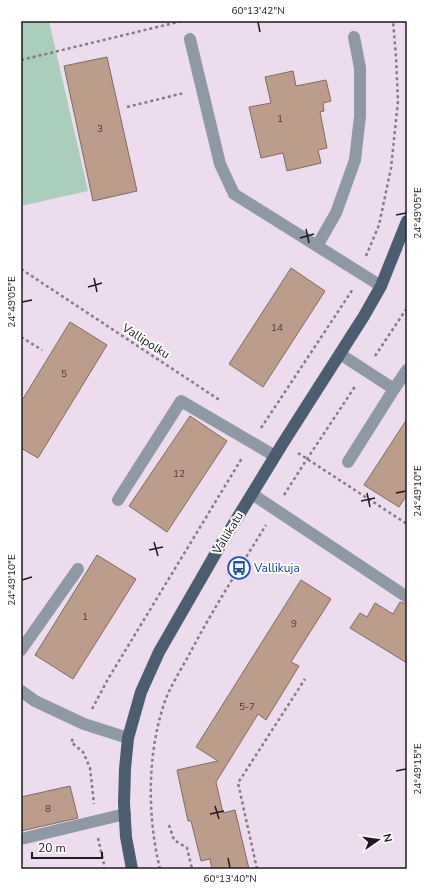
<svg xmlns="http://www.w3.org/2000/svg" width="428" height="890" font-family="'Nunito Sans',sans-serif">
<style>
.green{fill:#abcdbc}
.building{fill:#bc9c8b;stroke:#7f6b60}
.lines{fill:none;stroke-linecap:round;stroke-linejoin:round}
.path{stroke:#847985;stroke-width:2.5;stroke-dasharray:3 3;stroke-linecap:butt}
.minor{stroke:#8f99a5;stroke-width:12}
.major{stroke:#4c5c71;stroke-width:12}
.ticks{fill:none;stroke:#1e191f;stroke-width:1.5}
.labels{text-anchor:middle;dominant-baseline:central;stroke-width:4;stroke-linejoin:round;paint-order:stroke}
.number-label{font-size:10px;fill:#463a3a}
.street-label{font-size:12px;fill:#1e191f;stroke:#fff}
.transit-label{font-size:12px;fill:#164399;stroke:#fff;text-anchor:start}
.neatline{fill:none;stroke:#1e191f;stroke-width:1.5}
.ticks-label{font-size:10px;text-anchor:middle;fill:#1e191f}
</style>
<rect width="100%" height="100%" fill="#eddcee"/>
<path class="green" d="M21 21H49L88 191 21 206Z"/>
<path class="building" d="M107 57 137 191 93 201 64 66Z
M293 71 296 86 326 80 331 101 323 103 324 111 320 112 327 148 318 150 321 163 287 171 283 153 261 158 249 107 271 103 265 77Z
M291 268 325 291 263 387 229 364Z
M70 322 107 345 38 458 21 448V402Z
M190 416 227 441 167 532 129 506Z
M407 419V495L399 507 364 485Z
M97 555 136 579 73 679 35 655Z
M301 580 331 599 291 662 299 666 266 720 258 714 216 782 223 813 235 810 249 869H212L210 859 201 861 191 821H188L177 770 218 761 196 747Z
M400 602 407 604V663L350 628 360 613 367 617 375 603 393 614Z
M70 786 78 818 21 831V797Z"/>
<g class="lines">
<path class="path" d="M21 60 182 21
M127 107 184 93
M366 256 379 225 391 168 398 101 396 57 393 21
M21 269 221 401
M21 337 42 350
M375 356 407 308
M261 428 353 289
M298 453 407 524
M284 495 307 459 356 385
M92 709 108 679 242 458
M73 739 71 742 83 752 90 768 94 804
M169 825 174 840 187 848 192 869
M98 838 105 869
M160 869C147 816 147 753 165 701 171 685 182 668 190 653 213 609 240 567 266 525
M257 869 238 783 305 679"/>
<path class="minor" d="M190 39 220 164 234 194 381 286
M317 246 336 213 355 160 360 116V68L354 37
M340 354 394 389 348 462
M394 389 407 370
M252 494 407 597
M118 500 181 401 275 456
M21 650 78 569
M21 691 35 701 84 724 128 738
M21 839 125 814"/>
<path class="major" d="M132 869 126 837 124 803 125 769 128 738 141 692 159 652 217 551 283 443 364 316 381 286 407 221"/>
</g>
<path class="ticks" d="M258 22 260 32M396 215 406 213M306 229 309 243M300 238 314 234M94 278 97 292M88 287 102 283M22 302 32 300M367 493 370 507M396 493 406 491M361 501 375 498M154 542 158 556M149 550 163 547M22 580 32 577M396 771 406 769M215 806 219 819M210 814 224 811M228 858 230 868"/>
<defs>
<g id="bus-ring" transform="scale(1.15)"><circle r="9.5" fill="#fff" stroke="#1a4fb4" stroke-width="1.5"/><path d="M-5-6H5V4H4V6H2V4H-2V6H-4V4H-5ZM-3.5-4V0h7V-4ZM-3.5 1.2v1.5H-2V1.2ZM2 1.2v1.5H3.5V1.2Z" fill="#1a4fb4"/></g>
</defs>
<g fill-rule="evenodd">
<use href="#bus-ring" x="239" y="568"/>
</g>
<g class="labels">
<g class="number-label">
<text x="280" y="119">1</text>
<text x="100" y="129">3</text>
<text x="277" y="328">14</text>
<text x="64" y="374">5</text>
<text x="179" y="474">12</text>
<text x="85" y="617">1</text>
<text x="294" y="624">9</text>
<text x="247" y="707">5-7</text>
<text x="48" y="809">8</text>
</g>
<g class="street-label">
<text transform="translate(146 341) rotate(33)">Vallipolku</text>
<text transform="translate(228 533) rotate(-59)">Vallikatu</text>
</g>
<g class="transit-label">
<text x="254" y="568">Vallikuja</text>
</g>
</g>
<rect width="428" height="890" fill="none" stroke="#ffffff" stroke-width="44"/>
<g transform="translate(378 840) rotate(77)" stroke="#ffffff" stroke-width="3" paint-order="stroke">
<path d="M0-3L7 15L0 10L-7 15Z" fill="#1e191f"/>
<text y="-6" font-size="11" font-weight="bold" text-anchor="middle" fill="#1e191f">N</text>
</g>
<path d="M32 852v6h70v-6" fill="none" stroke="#1e191f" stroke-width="2"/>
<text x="38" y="852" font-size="12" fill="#1e191f" stroke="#ffffff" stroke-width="3" paint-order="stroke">20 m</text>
<rect x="22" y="22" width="384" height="846" class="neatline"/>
<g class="ticks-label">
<text x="258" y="14">60°13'42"N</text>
<text transform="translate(417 213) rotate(-90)" y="4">24°49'05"E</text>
<text transform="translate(11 302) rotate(-90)" y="4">24°49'05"E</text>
<text transform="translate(417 491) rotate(-90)" y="4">24°49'10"E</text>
<text transform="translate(11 580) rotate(-90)" y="4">24°49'10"E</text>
<text transform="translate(417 769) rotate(-90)" y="4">24°49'15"E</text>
<text x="230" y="882">60°13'40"N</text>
</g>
</svg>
